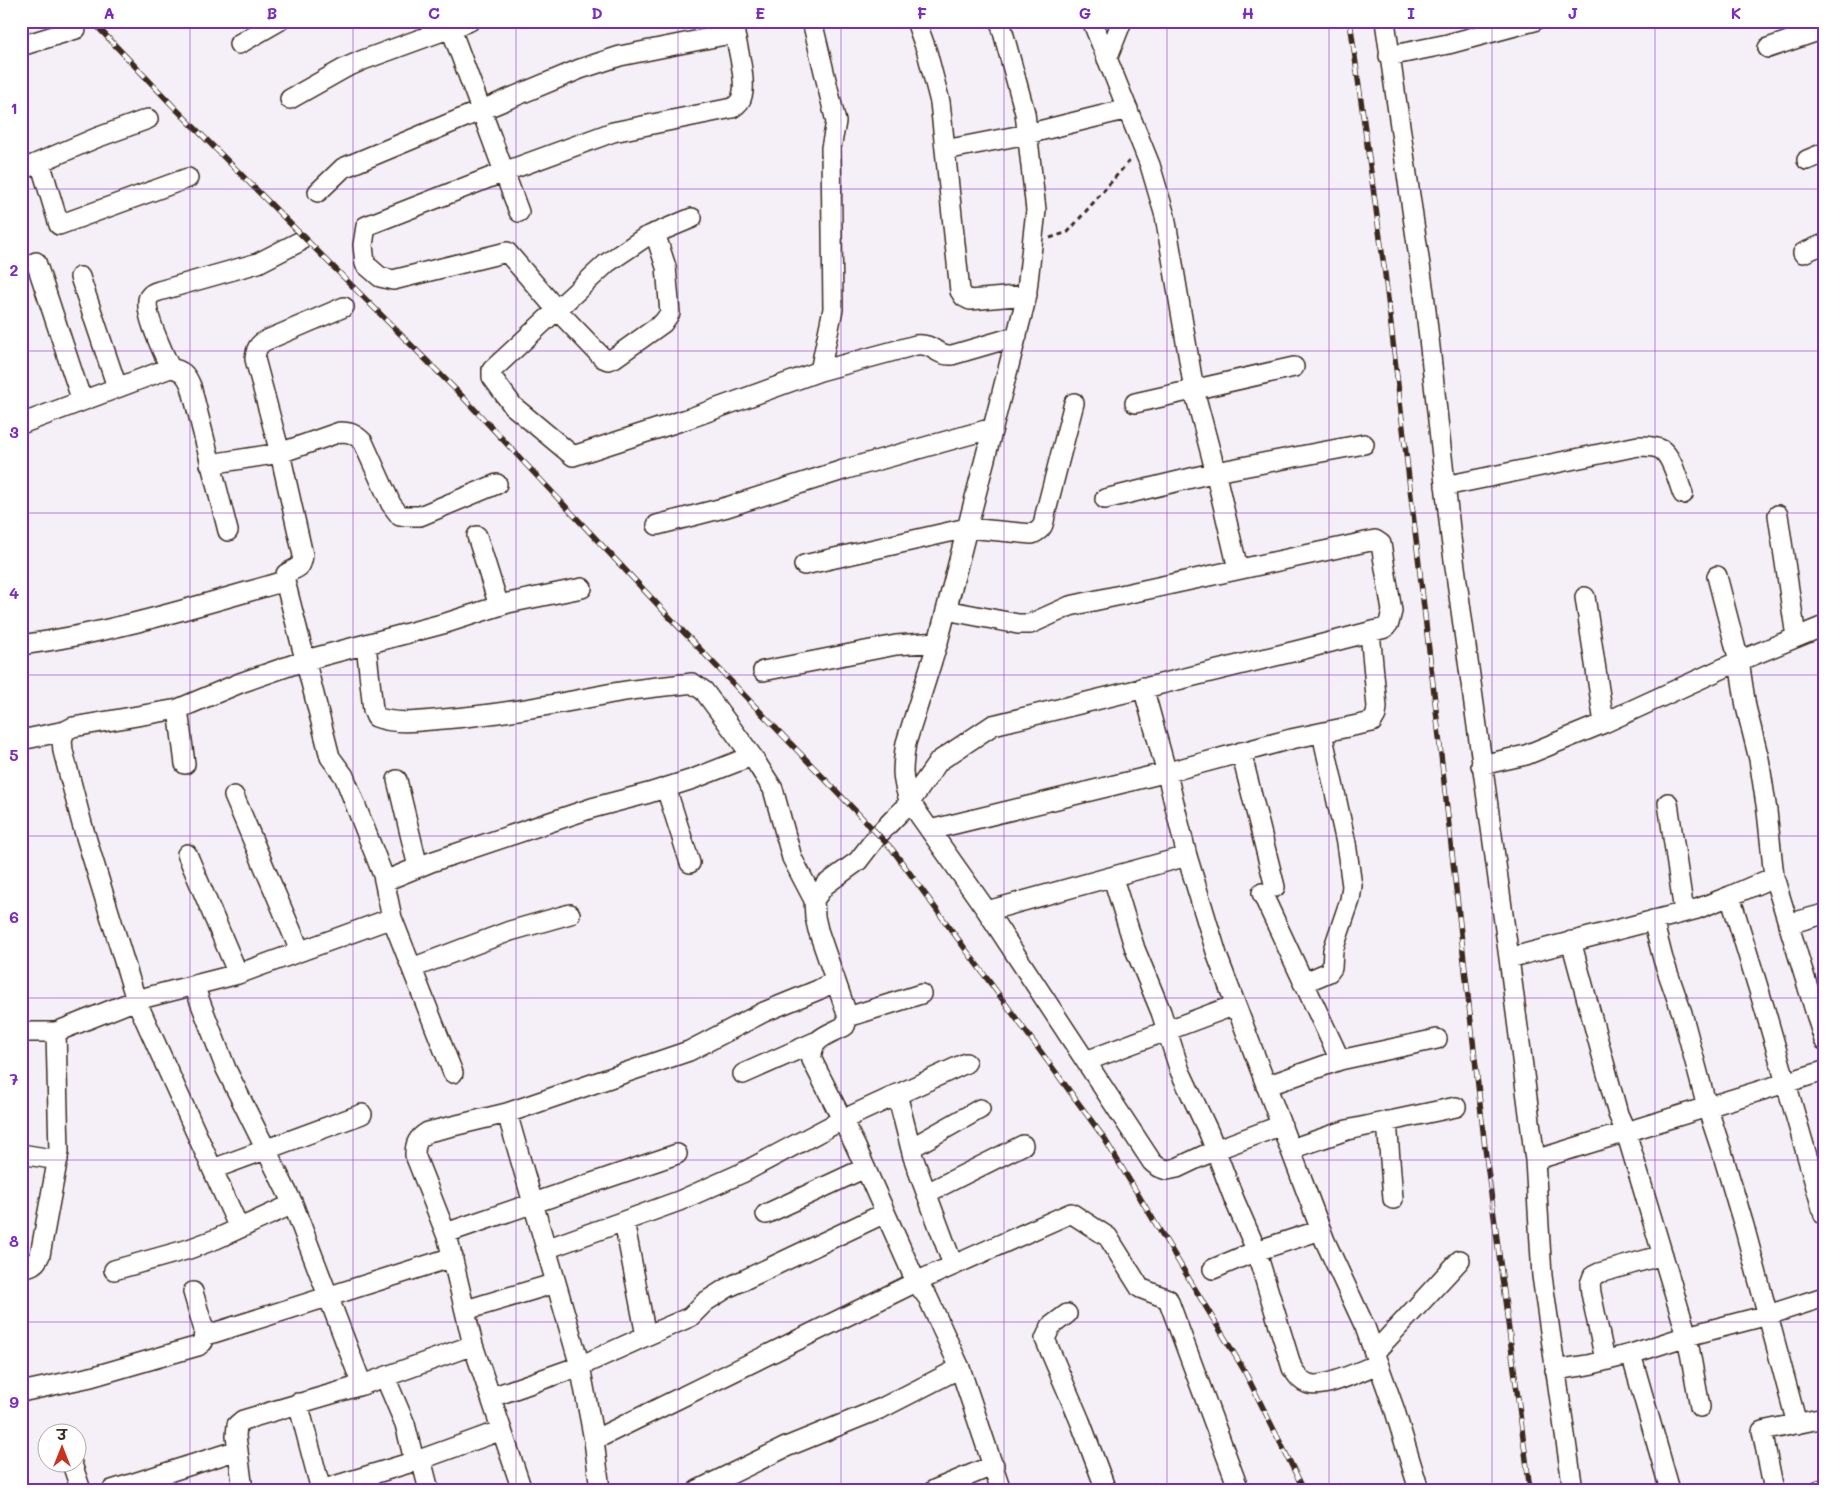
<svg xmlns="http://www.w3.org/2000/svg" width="1845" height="1511" font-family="Mali,'Playpen Sans Deva',sans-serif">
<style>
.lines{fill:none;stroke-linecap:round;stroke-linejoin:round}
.minor-casing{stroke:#3b2a1e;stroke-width:22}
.path{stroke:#3b2a1e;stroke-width:3;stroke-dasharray:5 4;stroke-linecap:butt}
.minor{stroke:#fff;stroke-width:19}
.rail-casing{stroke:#3b2a1e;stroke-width:5.5}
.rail{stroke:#fff;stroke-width:4;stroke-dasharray:11;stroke-linecap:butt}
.grid{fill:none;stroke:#7b2cbf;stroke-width:1;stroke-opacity:0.55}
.neatline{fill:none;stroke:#7b2cbf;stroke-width:2}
.grid-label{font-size:16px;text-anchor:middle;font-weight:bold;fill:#7b2cbf}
</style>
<rect width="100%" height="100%" fill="#f5eff8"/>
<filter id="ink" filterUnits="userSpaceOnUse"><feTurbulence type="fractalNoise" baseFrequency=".02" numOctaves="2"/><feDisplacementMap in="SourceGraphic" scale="10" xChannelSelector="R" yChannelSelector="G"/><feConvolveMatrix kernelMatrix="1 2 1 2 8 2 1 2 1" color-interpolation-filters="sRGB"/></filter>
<g filter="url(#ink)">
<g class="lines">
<g class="minor-casing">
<path id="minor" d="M448 21 519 212
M916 21 927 52 940 102 960 291 964 297 970 300 1027 295
M1000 21 1025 113 1036 210 1026 299 938 642 906 743C902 768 901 779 910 802L987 911 1152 1162 1158 1167 1167 1170 1177 1168 1215 1150 1282 1125
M1092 21 1150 165 1165 216 1194 390 1212 458 1238 569
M1385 21 1424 293 1451 538 1509 958 1535 1160 1542 1276 1573 1490
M239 44 279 21
M21 46 76 29
M1768 48 1824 29
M1389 56 1448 44 1534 21
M1107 59 1122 21
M290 99 345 68 363 60 470 21
M945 150 1027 134 1128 109
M1807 160 1824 153
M40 162 59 225 188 178
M21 170 96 138 148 119
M318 192 343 168 580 69 620 56 735 33
M692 218 644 238 607 263 492 370V377L513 406 573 456 690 418 820 371 833 309 831 148 836 122 812 21
M655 233 666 267 670 313 663 323 614 358 608 360 603 358 557 310 507 252 393 280 380 277 365 264 363 245 366 226 504 172 613 132 732 108C737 105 741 102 742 96 747 82 736 37 731 21
M1803 253 1824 244
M36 262 82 401
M80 277 117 387
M344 307 267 340C258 344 256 349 255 359L280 453 303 555C301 571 297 566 286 574L285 581 330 757 344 776 348 786 383 875 392 918 453 1073
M170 368C164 354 142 309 149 297 151 294 155 292 159 291L258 263 299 242
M820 371 916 345C934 343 936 356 952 355L1017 336
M1135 403 1294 367
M21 424 170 368C182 370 186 374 191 386L228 531
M210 464 280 453 340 432C350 432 355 434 363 442L391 504 400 516H420L497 484
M1445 486 1638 446C1645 446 1656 446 1662 450 1673 458 1678 482 1683 494
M1105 499 1216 472 1364 444
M1778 515 1796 637
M657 525 727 507 843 470 993 428
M477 536 499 606
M804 565 967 528 1032 534C1042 530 1044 525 1045 515L1074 403
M1717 576 1739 661 1746 707 1759 759 1767 811 1774 877 1730 896 1765 1010 1824 1215
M1585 597 1604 723
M946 610 1018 624H1030L1070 606 1375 540 1381 544 1392 611 1389 623 1385 628 1300 650 993 725 939 761 910 802 878 835 858 861 825 885 814 900 815 917 818 930 848 1017 845 1026C828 1035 810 1038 812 1060L856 1147 916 1282 928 1298 960 1368 1001 1490
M366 644 373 710 376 717C397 725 421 721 444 719 496 715 547 706 598 696 629 689 661 687 692 683L704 691 752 756 773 789 792 858 814 900
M21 645C111 633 197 606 285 581
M763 671 896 645 938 642
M1143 687 1167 774 1187 856 1218 958 1325 1241 1365 1327 1395 1411 1419 1490
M178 709 185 764
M21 740 65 731
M1241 752 1275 887
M1481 765 1526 755 1604 723 1739 661 1824 626
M397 780 418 867
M666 788 690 863
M234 796 300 951
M1668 803 1684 912
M930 830 1172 771 1291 739 1372 722 1376 715 1377 707 1370 632
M187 854 238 974
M1774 877 1824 1040
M1113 878 1135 949 1161 1012 1180 1071 1209 1133 1234 1199 1255 1247 1292 1368C1297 1375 1300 1381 1309 1384 1324 1389 1362 1370 1378 1364
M385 881 431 862 592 808 649 793 693 779 752 756
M1262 893 1340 1060
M987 911 1187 856
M1653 920 1663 959 1682 1013 1707 1107 1722 1152 1744 1226 1797 1424
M1788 924 1824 914
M1571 941 1618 1114 1626 1132 1687 1336 1700 1407
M1509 958 1697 909 1730 896
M412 968 510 931 570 914
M1303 983 1329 972 1332 968 1333 950 1350 900 1352 886 1346 843 1322 733
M194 986 226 1069 293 1204 362 1385
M848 1017 921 994
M21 1032H56
M1086 1061 1235 1005
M743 1074 815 1042
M1266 1086 1340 1060 1437 1039
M897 1094 913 1157 953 1265
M507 1113 580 1366 594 1440 600 1490
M1387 1121 1393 1199
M911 1148 980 1109
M1291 1149 1347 1130 1456 1107
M21 1154 58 1160
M1535 1160 1824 1071
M213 1169 362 1114
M927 1193 1023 1145
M766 1214 865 1168
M239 1228 136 1000 238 974 392 918
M446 1233 677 1154
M546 1249 624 1221
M21 1268C31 1266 36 1265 40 1255L59 1152 56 1032 136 1000 82 824 63 751 62 740 65 731 73 727 178 709 240 683 306 660 446 623 508 603 582 588
M1213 1269 1256 1251 1321 1230
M114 1270 189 1249 216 1239 293 1204
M466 1310 556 1283
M1067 1314 1051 1326 1045 1339 1080 1421 1106 1490
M204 1336 453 1257
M646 1336 690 1317 705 1302 727 1288 885 1213
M1374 1353 1460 1260
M1631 1354 1670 1490
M1605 1360 1591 1293 1590 1284 1593 1276 1599 1273 1663 1255
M1555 1370 1588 1365 1631 1354 1687 1336 1768 1315 1824 1297
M385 1377 405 1424 413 1456 422 1463 429 1490
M21 1392 91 1377 198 1346 203 1342 204 1330 193 1292
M492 1397 580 1366 646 1336 624 1221 679 1201 742 1173 842 1120 966 1063
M298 1403 321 1490
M594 1440 916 1282 1071 1213 1108 1237 1140 1288 1168 1299 1239 1490
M72 1464 81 1490
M112 1490 238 1450
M243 1490 236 1436 237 1425 243 1420 362 1385 473 1345
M321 1490 419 1460 502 1430
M522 1490 473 1345 448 1239 415 1155C415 1143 418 1138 428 1132L507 1113 689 1051 764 1012 818 990 835 981
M698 1490 786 1447 882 1408 960 1368
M934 1490 994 1465
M1774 1490 1762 1431 1824 1418
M1820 1490 1824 1489"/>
</g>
<path class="path" d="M1050 238 1068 232 1130 160"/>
<use href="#minor" class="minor"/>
<g class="rail-casing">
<path id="rail" d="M92 21 173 106 461 395 674 622 892 849 1104 1138 1244 1370 1304 1490
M1350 21 1385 274 1436 710 1485 1148 1530 1490"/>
</g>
<use href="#rail" class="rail"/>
</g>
</g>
<path class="grid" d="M190 21V1490M353 21V1490M516 21V1490M678 21V1490M841 21V1490M1004 21V1490M1167 21V1490M1329 21V1490M1492 21V1490M1655 21V1490M21 189H1824M21 351H1824M21 513H1824M21 675H1824M21 836H1824M21 998H1824M21 1160H1824M21 1322H1824"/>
<rect width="1845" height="1511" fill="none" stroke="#fff" stroke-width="55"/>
<g transform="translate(62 1448)"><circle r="24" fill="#ffffff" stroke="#b1aaa5"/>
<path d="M0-4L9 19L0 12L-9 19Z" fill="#c8321e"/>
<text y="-8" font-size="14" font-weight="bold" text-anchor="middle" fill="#3b2a1e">उ</text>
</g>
<rect x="28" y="28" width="1790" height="1456" class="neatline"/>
<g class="grid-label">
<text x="109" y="19">A</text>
<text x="272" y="19">B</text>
<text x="434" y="19">C</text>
<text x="597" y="19">D</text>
<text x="760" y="19">E</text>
<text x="922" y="19">F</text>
<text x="1085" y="19">G</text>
<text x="1248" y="19">H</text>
<text x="1411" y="19">I</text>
<text x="1573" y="19">J</text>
<text x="1736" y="19">K</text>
<text x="14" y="114">1</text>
<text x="14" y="276">2</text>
<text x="14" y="438">3</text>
<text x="14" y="599">4</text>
<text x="14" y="761">5</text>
<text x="14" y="923">6</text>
<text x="14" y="1085">7</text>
<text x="14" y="1247">8</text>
<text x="14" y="1408">9</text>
</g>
</svg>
